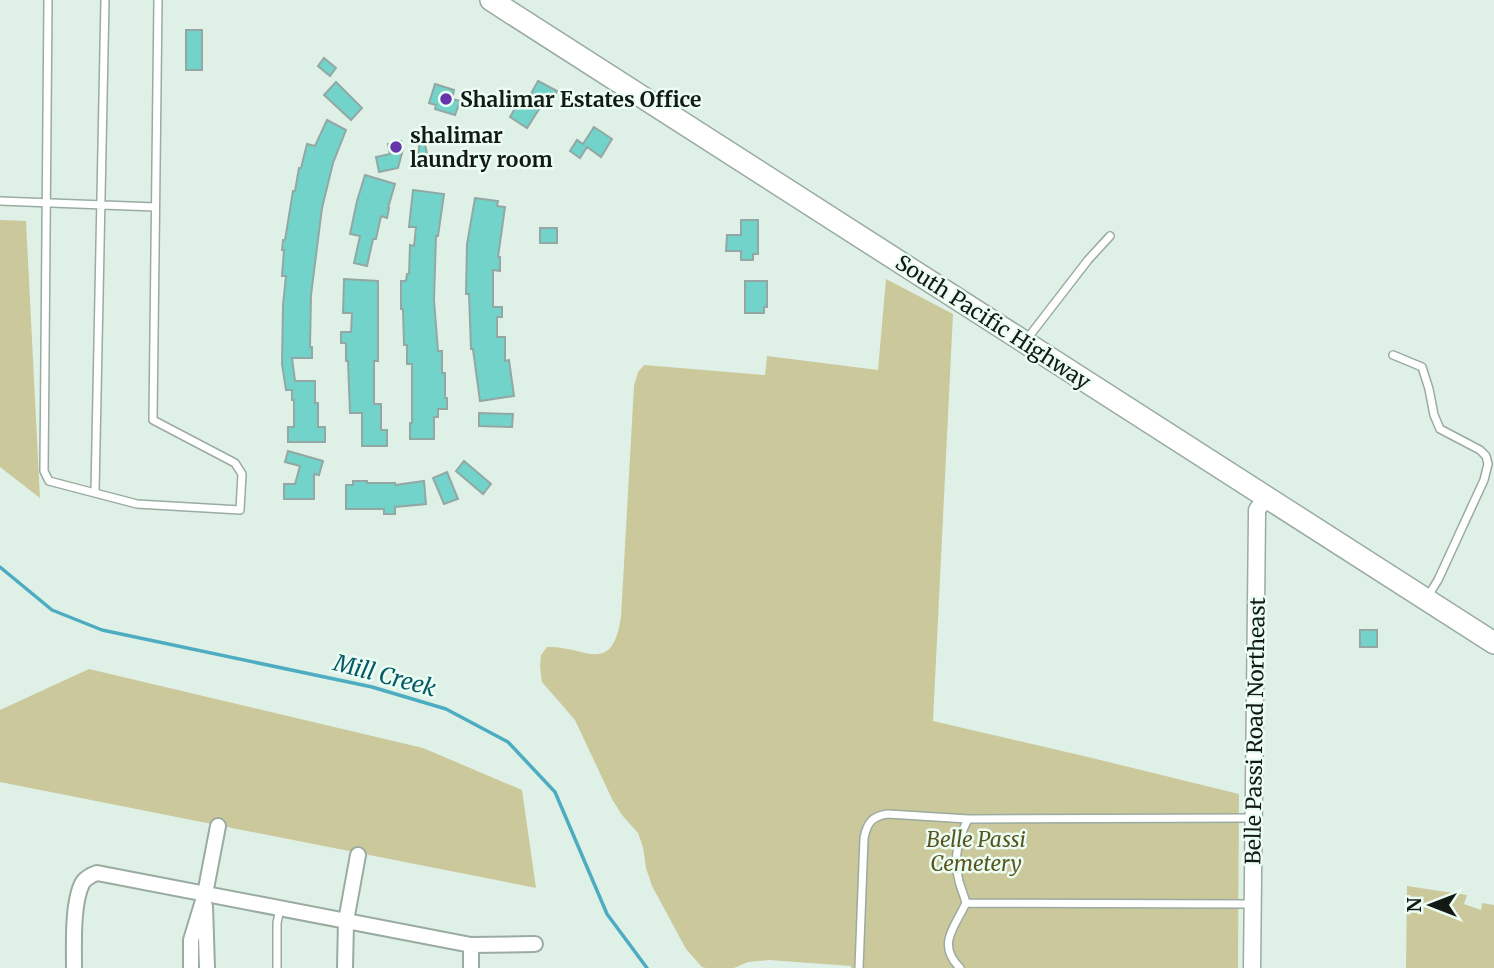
<svg xmlns="http://www.w3.org/2000/svg" width="1494" height="968" font-family="Merriweather,serif">
<style>
.green{fill:#cbc89c}
.lines{fill:none;stroke-linecap:round;stroke-linejoin:round}
.stream{stroke:#4eacc2;stroke-width:3.5}
.building{fill:#71d3c9;stroke:#93a8a5;stroke-width:2}
.service-casing{stroke:#9aaba1;stroke-width:10}
.minor-casing{stroke:#9aaba1;stroke-width:18}
.tertiary-casing{stroke:#9aaba1;stroke-width:19}
.primary-casing{stroke:#9aaba1;stroke-width:24}
.service{stroke:#fff;stroke-width:7}
.minor{stroke:#fff;stroke-width:14}
.tertiary{stroke:#fff;stroke-width:16}
.primary{stroke:#fff;stroke-width:21}
.poi-dot{fill:#6635ac;stroke:#ecfef3;stroke-width:2.5}
.labels{text-anchor:middle;dominant-baseline:central;stroke-width:5;stroke-linejoin:round;paint-order:stroke}
.poi-label{font-size:21px;font-weight:bold;fill:#131a16;stroke:#ecfef3;text-anchor:start}
.street-label{font-size:21px;fill:#131a16;stroke:#ecfef3}
.park-label{font-size:21px;font-style:italic;fill:#5a5520;stroke:#ecfef3}
.water-label{font-size:23px;font-style:italic;fill:#065a69;stroke:#ecfef3}
</style>
<rect width="100%" height="100%" fill="#dff1e6"/>
<path class="green" d="M0 220 26 221 40 498 0 467Z
M886 279 953 314 933 721 1092 758 1239 794 1238 968H851V966L769 960 748 962 734 968H706L702 967 686 949 652 886 646 868 643 847 638 833 622 815 612 799 575 720 542 682 540 667 541 655 547 647C584 645 612 678 621 617L634 386 638 372 644 365 765 375 767 356 878 370Z
M89 669 423 748 522 790 536 888 0 782V710Z
M1407 886 1467 895 1464 904 1481 910 1482 903 1494 905V968H1406Z"/>
<g class="lines">
<path class="stream" d="M0 567 52 610 102 630 372 687 446 709 508 742 555 792 607 914 647 968"/>
</g>
<path class="building" d="M186 30H202V70H186Z
M324 58 336 68 330 76 318 66Z
M538 81 557 91 549 106 543 103 527 128 510 117 517 105 523 108Z
M336 82 362 108 351 120 324 95Z
M435 84 454 90 452 99 460 101 455 115 435 109 436 105 429 103Z
M327 120 346 130 333 163 322 208 311 295 310 347H312V358H292L295 381H315V403H318V427H325V442H288V427H294V400H292V390H286L282 364 283 305 286 276H282L284 250H282L283 240H285L293 191H295L299 168H301L307 144 315 146Z
M594 127 612 139 601 157 587 147 580 158 570 151 577 140 583 144Z
M421 132H422L429 162 417 164Z
M401 141 403 149 398 168 379 172 376 157 390 154 388 144Z
M365 175 395 184 388 208H389L387 218 381 216 376 239H373L367 266 354 263 360 236 350 234 357 201Z
M413 190 444 194 438 236H436L434 300 438 351H442V373H445V398H447V409H438V417H434V439H410V423H412V364H407V345H404L403 309H401V281H406L407 274H409L410 245 414 246 416 227H409Z
M475 198 498 201 497 206 505 207 498 257H500V271L493 270V307H502V317H497V337H505V361L509 360 514 396 480 401 473 349H471L469 294H466L467 244Z
M741 220H758V254H753V260H741V251H726L727 235H741Z
M540 228H557V243H540Z
M344 279 378 281V361H374V404H381V430H387V446H362V413H350L348 361H346V343H341V332H351L352 313H343Z
M745 281H767V307H764V313H745Z
M479 413 513 414 512 427 479 426Z
M288 451 323 461 319 475 314 474V499H284V484H295L300 466 285 462Z
M464 461 491 484 483 494 456 471Z
M447 472 458 499 444 504 433 478Z
M353 481H367V483H395V485L424 481 426 504 395 507V514H384V509H346V485H353Z
M1360 630H1377V647H1360Z"/>
<g class="lines">
<g class="service-casing">
<path id="service" d="M48 0 44 471 49 481 137 504 240 510 242 474 235 463 153 420 158 0
M0 201 155 207
M1027 339 1088 260 1110 236
M1393 355 1422 367 1429 389 1434 415 1440 429 1480 450 1486 456 1488 464 1484 480 1438 580 1428 596
M95 492 105 0
M966 903 1252 904
M277 968V923L280 908
M859 968 864 838C867 823 872 816 888 814L968 819 1253 818
M960 968C936 944 955 927 966 903 964 895 961 889 959 881 953 858 958 839 968 819"/>
</g>
<g class="minor-casing">
<path id="minor" d="M205 906 207 968
M471 945V968
M74 968C74 946 72 901 83 882 87 877 91 875 97 873L471 945 535 944
M191 968V940L205 894 218 826
M345 968 346 921 358 855"/>
</g>
<g class="tertiary-casing">
<path id="tertiary" d="M1252 968 1257 515V510L1266 497"/>
</g>
<g class="primary-casing">
<path id="primary" d="M491 0 1494 643"/>
</g>
<use href="#service" class="service"/>
<use href="#minor" class="minor"/>
<use href="#tertiary" class="tertiary"/>
<use href="#primary" class="primary"/>
</g>
<g class="poi-dot">
<circle cx="446" cy="99" r="7"/>
<circle cx="396" cy="147" r="7"/>
</g>
<g class="labels">
<g class="poi-label">
<text x="460" y="99">Shalimar Estates Office</text>
<text x="410" y="135">shalimar<tspan x="410" dy="24">laundry room</tspan></text>
</g>
<g class="street-label">
<text transform="translate(993 322) rotate(33)">South Pacific Highway</text>
<text transform="translate(1255 731) rotate(-89)">Belle Passi Road Northeast</text>
</g>
<g class="park-label">
<text x="976" y="839">Belle Passi<tspan x="976" dy="24">Cemetery</tspan></text>
</g>
<g class="water-label">
<text transform="translate(385 675) rotate(15)">Mill Creek</text>
</g>
</g>
<g transform="translate(1431 905) rotate(270)" stroke="#ecfef3" stroke-width="5" paint-order="stroke">
<path d="M0-5L12 26L0 18L-12 26Z" fill="#131a16"/>
<text y="-10" font-size="19" font-weight="bold" text-anchor="middle" fill="#131a16">N</text>
</g>
</svg>
